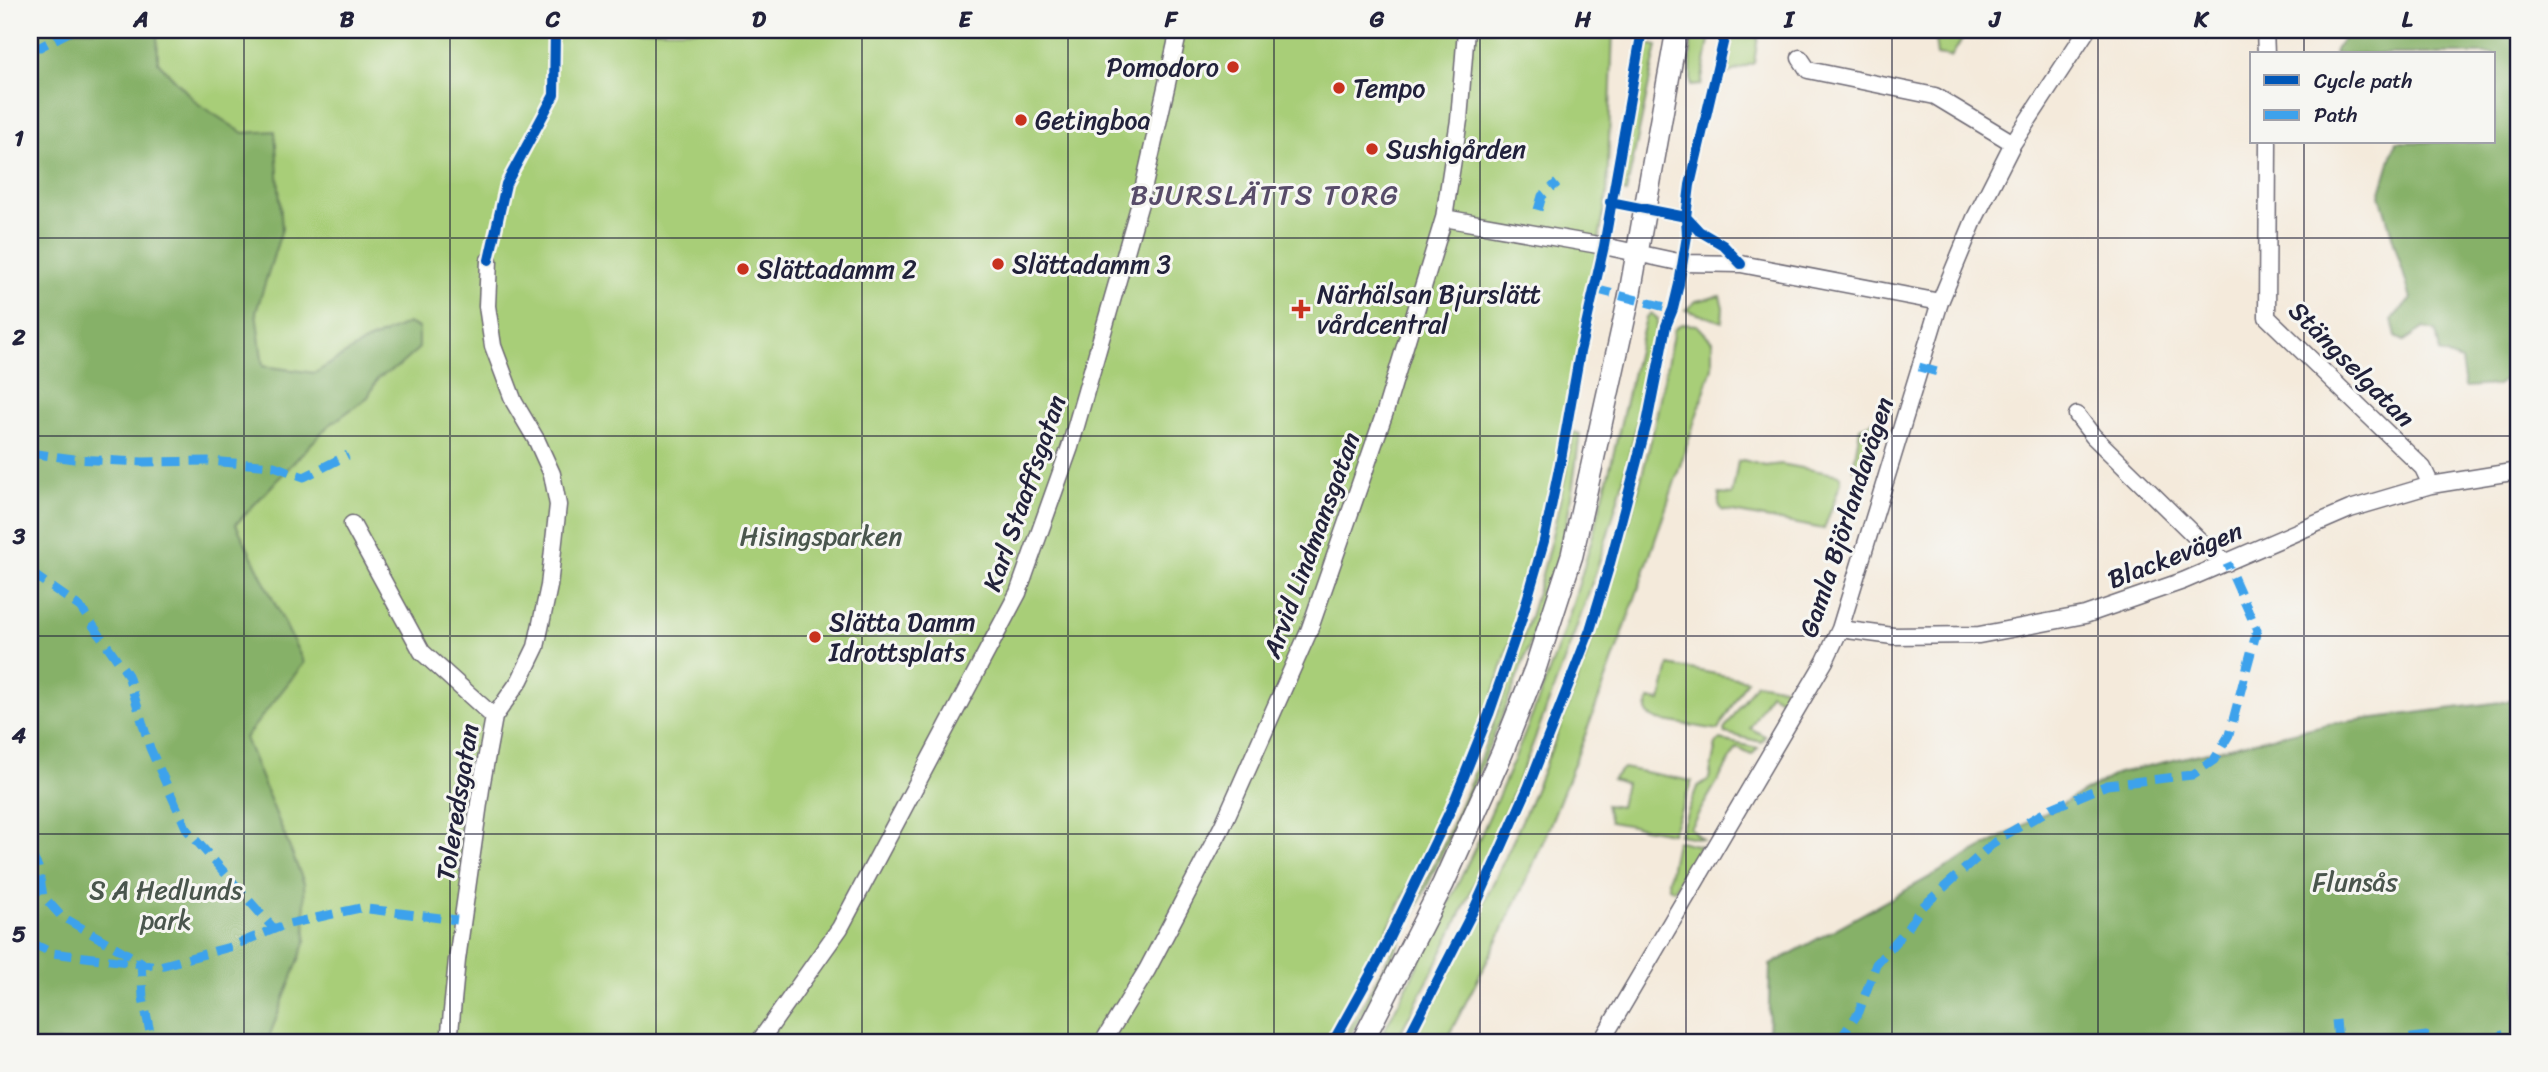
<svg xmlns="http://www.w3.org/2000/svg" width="2548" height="1072" font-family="Sriracha,sans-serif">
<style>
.green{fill:#a8ce78;stroke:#65785a;stroke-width:2}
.forest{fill:#86b168;stroke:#546a52;stroke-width:2}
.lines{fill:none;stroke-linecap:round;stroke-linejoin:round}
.minor-casing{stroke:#6c6873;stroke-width:19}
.tertiary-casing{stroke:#6c6873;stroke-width:24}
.minor{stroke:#fff;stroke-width:16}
.tertiary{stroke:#fff;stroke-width:21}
.quiet{stroke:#3ea2ec;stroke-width:9;stroke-dasharray:18 9;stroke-linecap:butt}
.cycleway-casing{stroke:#f6f6f2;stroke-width:15}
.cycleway{stroke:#0057b8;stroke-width:10}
.grid{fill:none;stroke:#22223b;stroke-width:2;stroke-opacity:0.55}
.poi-dot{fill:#c8321e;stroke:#f6f6f2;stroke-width:2.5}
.labels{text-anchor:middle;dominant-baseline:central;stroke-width:6;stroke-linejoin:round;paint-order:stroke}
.poi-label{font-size:26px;fill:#22223b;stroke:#f6f6f2;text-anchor:start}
.street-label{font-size:26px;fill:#22223b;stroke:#f6f6f2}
.park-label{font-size:26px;fill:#4a564d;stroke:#f6f6f2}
.neighbourhood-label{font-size:28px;letter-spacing:2px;fill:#584c69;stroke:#f6f6f2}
.neatline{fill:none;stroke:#22223b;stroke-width:2.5}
.grid-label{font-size:23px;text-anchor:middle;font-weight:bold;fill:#22223b}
</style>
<rect width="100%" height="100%" fill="#f6f6f2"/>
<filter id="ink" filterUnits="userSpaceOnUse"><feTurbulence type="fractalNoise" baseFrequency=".0143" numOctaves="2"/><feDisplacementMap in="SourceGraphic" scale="14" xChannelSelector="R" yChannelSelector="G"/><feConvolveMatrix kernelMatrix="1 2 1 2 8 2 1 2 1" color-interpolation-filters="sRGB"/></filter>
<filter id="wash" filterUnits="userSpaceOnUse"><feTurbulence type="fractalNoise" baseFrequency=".00686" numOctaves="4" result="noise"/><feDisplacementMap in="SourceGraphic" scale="28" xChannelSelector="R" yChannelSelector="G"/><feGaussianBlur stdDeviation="1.57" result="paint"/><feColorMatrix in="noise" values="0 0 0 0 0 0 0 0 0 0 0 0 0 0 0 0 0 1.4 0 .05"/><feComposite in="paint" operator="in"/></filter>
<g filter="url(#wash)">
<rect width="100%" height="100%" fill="#f4eadb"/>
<path class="green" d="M30 30H1613L1607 195 1553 491 1534 566 1491 702 1415 874 1371 962 1327 1042H30Z
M1691 30H1721V34L1709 40 1701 85 1691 86Z
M1733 30H1759L1754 63 1726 74Z
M1934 30H1968L1951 57 1937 55Z
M1647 44 1657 46 1626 193 1619 189Z
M1720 296 1723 307 1722 322 1686 310 1696 301Z
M1651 313 1658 319C1646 387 1631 455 1612 520 1592 588 1567 654 1542 720 1500 831 1453 939 1395 1042H1378C1452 901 1522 758 1572 606 1602 512 1622 414 1646 318Z
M1681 324 1697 325 1712 341V368C1662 523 1610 677 1549 827 1519 901 1482 972 1445 1042H1411C1455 960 1499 877 1535 790 1581 678 1621 562 1650 444 1659 406 1666 368 1674 330Z
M1884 416 1869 470 1853 469 1860 428Z
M1573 432 1580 434C1575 467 1572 501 1564 534 1547 604 1520 673 1492 740 1450 843 1401 944 1347 1042H1342C1449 853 1538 648 1573 432Z
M1743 460 1765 466 1781 464 1840 475 1841 482 1824 529 1722 510 1719 504V494L1732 495 1738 461Z
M1669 665 1747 680 1718 730 1658 720 1648 715 1647 710 1649 699 1661 701Z
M1756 683 1793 689 1786 702 1770 693 1750 728 1765 736 1761 742 1725 733 1724 730Z
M1720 740 1758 748 1752 755 1737 748 1690 828 1702 839 1679 835 1697 787 1709 779 1716 744Z
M1623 768 1692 781 1672 833 1610 822 1606 805 1620 807 1625 783 1612 779Z
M1679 841 1700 846 1674 890 1669 887 1668 881 1676 842Z"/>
<path class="forest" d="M30 30H157L158 62 197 103 243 133 275 131 282 229 256 312 263 366 315 373 365 342 408 323 419 328V348L399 366 378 378 368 397 327 427 236 524 304 663 245 738 304 883 306 941 267 1042H30Z
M2349 30H2518V371L2497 385 2465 387 2461 361 2440 353 2436 331 2424 328 2404 341 2396 337 2392 319 2411 299 2380 195 2396 142H2494V54H2334L2335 50Z
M2518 700V1042H1768L1770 965 2118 773 2328 724Z"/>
</g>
<g filter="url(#ink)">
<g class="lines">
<g class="minor-casing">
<path id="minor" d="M2265 30 2266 54
M1800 58 1808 70 1935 96 2013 143
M2268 142 2267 317 2423 468 2431 485
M1444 218 1604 246 1683 263 1741 264 1940 302
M2077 415 2093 436 2199 540 2227 563
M352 524 422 652 494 717
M1840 629 1893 636 1979 635 2085 615 2183 581 2350 509 2431 485 2518 471
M449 1042 457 960 482 782 494 717 520 680 536 647 549 586 558 505 552 474 537 441 514 402 493 346 487 306 489 260
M759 1042 840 928 1018 593 1070 447 1140 203 1179 30
M1103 1042 1147 970 1222 827 1309 631 1385 412 1444 218 1459 120 1466 30
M1601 1042 1825 661 1840 629 1940 302 1975 218 2013 143 2087 30"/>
</g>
<g class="tertiary-casing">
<path id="tertiary" d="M1362 1042 1443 884 1502 753 1535 669 1572 555 1629 298 1677 30"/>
</g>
<use href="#minor" class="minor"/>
<use href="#tertiary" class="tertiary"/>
<path class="quiet" d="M30 47H40L73 30
M1538 210 1542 196 1557 183
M1594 289 1673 309
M1919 367 1941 373
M30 453 74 459 143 462 208 461 274 466 304 477 348 455
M30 572 80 607 128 675 150 748 187 830 274 929
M30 852 38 867 43 896 61 916 141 962 143 998 152 1042
M30 942 52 953 160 966 230 947 284 925 360 908 457 920
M2336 1020 2338 1040 2349 1042
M1838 1042 1859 1012 1876 964 1907 929 1921 908 1997 840 2052 808 2107 785 2192 775 2214 760 2229 735 2257 630 2227 563
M2383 1042 2426 1036 2436 1042
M2488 1042 2518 1028"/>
<g class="cycleway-casing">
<path id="cycleway" d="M1610 202 1686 217 1699 231 1723 245 1741 264
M489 260 506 184 554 95 555 30
M1333 1042 1379 959 1451 809 1489 714 1521 621 1544 541 1561 459 1580 352 1604 246 1642 30
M1406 1042 1475 907 1528 788 1590 630 1609 567 1647 423 1666 326 1673 309 1679 284 1687 236 1686 217 1690 185 1726 30"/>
</g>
<use href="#cycleway" class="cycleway"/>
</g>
</g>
<path class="grid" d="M244 30V1042M450 30V1042M656 30V1042M862 30V1042M1068 30V1042M1274 30V1042M1480 30V1042M1686 30V1042M1892 30V1042M2098 30V1042M2304 30V54M2304 142V1042M30 238H2518M30 436H2518M30 636H2518M30 834H2518"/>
<g class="poi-dot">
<circle cx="1233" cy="67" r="7"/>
<circle cx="1339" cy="88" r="7"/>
<circle cx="1021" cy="120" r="7"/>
<circle cx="1372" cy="149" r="7"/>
<circle cx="998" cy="264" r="7"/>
<circle cx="743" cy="269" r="7"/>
<path d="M1297.5 298.5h7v7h7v7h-7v7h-7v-7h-7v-7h7z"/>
<circle cx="815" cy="637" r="7"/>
</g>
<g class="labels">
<g class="poi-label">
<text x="1219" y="67" text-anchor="end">Pomodoro</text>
<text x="1353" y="88">Tempo</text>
<text x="1035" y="120">Getingboa</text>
<text x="1386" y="149">Sushigården</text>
<text x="1012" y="264">Slättadamm 3</text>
<text x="757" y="269">Slättadamm 2</text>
<text x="1317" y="294">Närhälsan Bjurslätt<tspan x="1317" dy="30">vårdcentral</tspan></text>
<text x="829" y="622">Slätta Damm<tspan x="829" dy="30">Idrottsplats</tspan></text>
</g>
<g class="street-label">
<text transform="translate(2352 364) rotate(45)">Stängselgatan</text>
<text transform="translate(1024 493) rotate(-71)">Karl Staaffsgatan</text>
<text transform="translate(1846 517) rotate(-72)">Gamla Björlandavägen</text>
<text transform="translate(1311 545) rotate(-70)">Arvid Lindmansgatan</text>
<text transform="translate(2175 555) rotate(-21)">Blackevägen</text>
<text transform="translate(457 802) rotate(-81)">Toleredsgatan</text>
</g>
<g class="park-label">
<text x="821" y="536">Hisingsparken</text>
<text x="2355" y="882">Flunsås</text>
<text x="166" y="890">S A Hedlunds<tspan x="166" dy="30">park</tspan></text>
</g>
<g class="neighbourhood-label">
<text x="1265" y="194">BJURSLÄTTS TORG</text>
</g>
</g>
<rect width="2548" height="1072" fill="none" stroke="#f6f6f2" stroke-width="77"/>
<rect x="2250" y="52" width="245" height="91" fill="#f6f6f2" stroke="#a1a1a9" stroke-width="2"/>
<rect x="2264" y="75" width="35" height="10" fill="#0057b8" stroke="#a1a1a9" stroke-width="2"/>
<text x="2314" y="88" font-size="21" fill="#22223b">Cycle path</text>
<rect x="2264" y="110" width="35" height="10" fill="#3ea2ec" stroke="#a1a1a9" stroke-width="2"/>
<text x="2314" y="122" font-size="21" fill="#22223b">Path</text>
<rect x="38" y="38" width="2472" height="996" class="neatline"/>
<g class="grid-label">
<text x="141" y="27">A</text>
<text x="347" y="27">B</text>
<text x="553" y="27">C</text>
<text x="759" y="27">D</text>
<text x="965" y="27">E</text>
<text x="1171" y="27">F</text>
<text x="1377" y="27">G</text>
<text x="1583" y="27">H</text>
<text x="1789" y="27">I</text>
<text x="1995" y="27">J</text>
<text x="2201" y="27">K</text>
<text x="2407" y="27">L</text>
<text x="19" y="146">1</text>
<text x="19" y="345">2</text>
<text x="19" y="544">3</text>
<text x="19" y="743">4</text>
<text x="19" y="942">5</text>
</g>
</svg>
